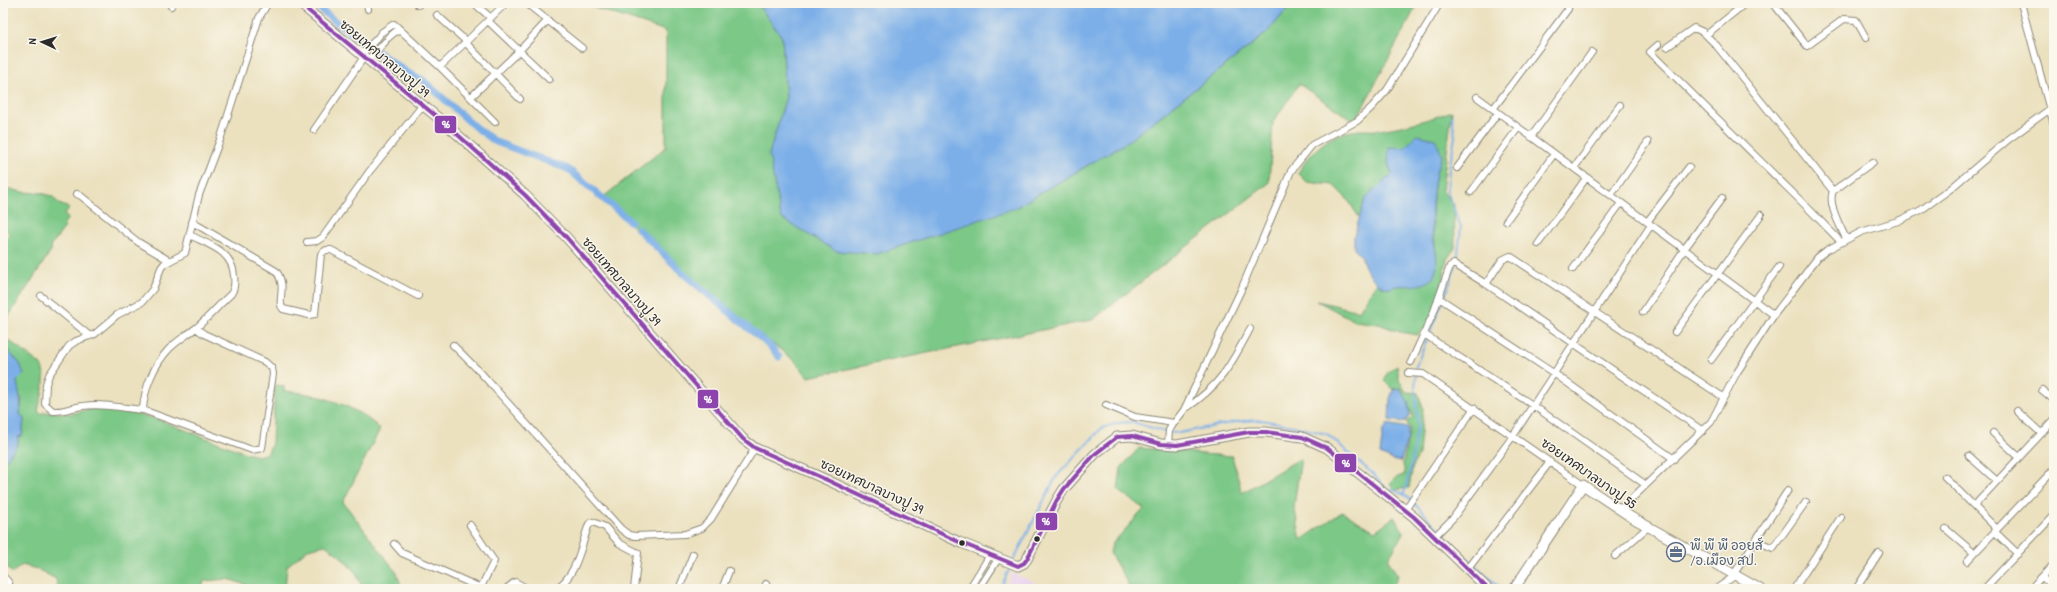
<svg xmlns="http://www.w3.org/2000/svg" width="2057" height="592" font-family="'Patrick Hand','Playpen Sans Thai',sans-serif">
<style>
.built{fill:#e9d2ee}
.green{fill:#7cc887;stroke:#547a59}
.water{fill:#7bafe8;stroke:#536d8a}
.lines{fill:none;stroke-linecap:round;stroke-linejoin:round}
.stream{stroke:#7bafe8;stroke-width:2}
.canal{stroke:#7bafe8;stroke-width:7}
.street-casing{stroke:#8b8675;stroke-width:8}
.secondary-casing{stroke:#8b8675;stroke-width:11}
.street{stroke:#fff;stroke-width:6}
.secondary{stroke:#fff;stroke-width:9}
.bus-1-casing{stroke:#fbf7ec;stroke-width:7}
.bus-1{stroke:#8e44ad;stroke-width:4}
.bus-dot{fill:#2b2b2b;stroke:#fbf7ec;stroke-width:1.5}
.labels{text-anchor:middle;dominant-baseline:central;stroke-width:3;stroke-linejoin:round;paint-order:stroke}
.street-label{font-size:13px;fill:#2b2b2b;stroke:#fbf7ec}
.service-label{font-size:13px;fill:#4e5e75;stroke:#fbf7ec;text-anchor:start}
.line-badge{stroke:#fbf7ec;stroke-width:1.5}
.badge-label{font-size:11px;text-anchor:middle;font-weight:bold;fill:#fff}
</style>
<rect width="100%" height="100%" fill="#fbf7ec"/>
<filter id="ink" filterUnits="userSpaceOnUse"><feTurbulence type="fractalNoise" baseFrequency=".025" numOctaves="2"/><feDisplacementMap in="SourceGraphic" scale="8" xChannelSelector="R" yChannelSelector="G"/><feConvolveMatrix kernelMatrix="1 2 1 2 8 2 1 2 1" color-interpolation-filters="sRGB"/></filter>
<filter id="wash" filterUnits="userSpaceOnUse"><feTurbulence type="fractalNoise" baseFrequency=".012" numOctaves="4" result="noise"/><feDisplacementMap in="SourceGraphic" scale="16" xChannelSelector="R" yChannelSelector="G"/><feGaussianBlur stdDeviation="0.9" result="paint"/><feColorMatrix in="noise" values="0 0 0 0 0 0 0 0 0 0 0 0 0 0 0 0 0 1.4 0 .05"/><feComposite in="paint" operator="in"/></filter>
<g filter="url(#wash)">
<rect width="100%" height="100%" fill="#ebe1bf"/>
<path class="built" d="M1012 573 1050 589H1005Z"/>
<path class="green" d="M594 3H757L782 37 786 97 769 155 1015 208 1127 142 1268 32 1292 3H1418L1355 122 1299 84 1273 122 1269 183 1092 320 808 377 795 361 697 285 602 198 666 147V31L592 7Z
M1452 111 1442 190 1454 205 1455 248 1447 259 1440 295 1428 325 1418 335 1400 332 1379 324 1355 321 1317 301 1359 311 1377 282 1388 288 1396 286 1435 245C1431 218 1431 180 1442 155L1404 148 1388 163 1392 174 1365 199 1360 219 1348 200 1333 185 1307 182 1298 173C1312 151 1325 137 1352 131 1361 129 1371 131 1380 130 1405 126 1429 120 1452 111Z
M3 188 23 192 42 193 53 197 59 204 69 208 64 215 68 218 63 225 65 227 50 247 52 249 3 325V247H7L6 241 9 233 3 227Z
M3 336 40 364C49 376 41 397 38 411L41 414 45 412 71 414 94 408 110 409 154 418 243 452 258 456 268 453 272 443 275 385 284 386V391C317 393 356 405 380 429L343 502 397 573 402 589H363L356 573 339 555 325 545 308 549 287 566 285 589H259L228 579 204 581 202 589H58L56 579 37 569 22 565 12 573 3 562V464L18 444V437L22 436 24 419 20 414 22 400 17 390V381L20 364 3 345Z
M1397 365 1399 380 1406 392 1418 393 1423 408 1419 455 1413 465 1409 488 1394 490 1390 483 1394 479 1405 474 1403 464 1410 429 1406 422 1413 417 1401 388 1392 389 1384 381 1388 372Z
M1139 448C1170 449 1200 455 1232 456L1242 493 1301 458 1294 506 1301 540 1342 512 1375 531 1394 517 1404 532 1388 560 1398 576 1392 589H1131L1110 553 1112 544 1144 509 1118 490 1121 468Z"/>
<path class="water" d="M757 3H1292L1268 32 1127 142 1015 208 877 254 836 251 781 218 769 155 786 97 782 37Z
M1417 135 1435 139 1442 155C1433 174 1431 207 1432 228 1433 243 1441 261 1434 276 1427 288 1408 285 1397 286 1394 286 1391 289 1388 288 1376 287 1363 268 1362 257L1354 249V236L1365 199 1392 174 1388 163 1389 147 1404 148Z
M3 345 20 364 24 374 17 381C19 395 22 400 20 414L24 419 22 436 18 437V444L3 464Z
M1399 388 1408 401 1410 416 1404 422 1389 420 1390 399 1393 390Z
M1388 424 1408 428V437L1401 461H1395L1380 454 1383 431Z"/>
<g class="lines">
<path class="stream" d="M1404 494 1411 466 1418 422 1415 391 1416 366 1446 293 1457 262 1461 227 1447 191 1449 169 1455 137 1452 116
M1014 559 1056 477 1102 428 1118 423 1133 422 1165 432 1179 433 1241 421 1262 420 1293 426 1327 434 1373 474 1386 489H1391L1407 496 1468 559 1502 589
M1000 589 1009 570"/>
<path class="canal" d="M313 3 342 27 408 73 423 80 475 127 496 142 568 169 631 222
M638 229 685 275 770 346 779 357"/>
</g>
</g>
<g filter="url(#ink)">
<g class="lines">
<g class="street-casing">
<path id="street" d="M367 3 368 9
M418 3V5
M526 3 582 48
M1773 3 1807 46 1844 19 1856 20 1866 38
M2021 3 2054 125
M475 4 491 18
M171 6 173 3
M437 15 467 42
M488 21 549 79
M382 32 394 24 440 67 506 3
M1706 35 1746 3
M388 38 395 32 401 31
M466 43 520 99
M1658 45 1650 52 1652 54 1807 207 1841 242
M1667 47 1694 28 1703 32 1716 45 1833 191
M361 55 379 36
M368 60 385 42
M440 67 495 122
M471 97 519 51 548 20
M1477 97 1774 315
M1493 109 1568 9
M314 130 364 57
M1531 137 1592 52
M1457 168 1498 113
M1574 168 1620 105
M1471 192 1518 128
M77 194 81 196 138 242 170 261
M1611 195 1648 142
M1506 221 1554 154
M192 222 276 271C288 287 276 302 283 309L309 315 315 314 321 254 326 250H331L418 296
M1647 222 1689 167
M190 235C209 245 233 251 234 276 235 283 235 288 231 294 219 305 208 318 196 328 187 335 177 341 169 349 154 365 144 388 143 410L252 450 262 448 273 374 272 368 265 362 204 334 196 328
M1846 239C1841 227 1827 204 1833 191L1873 162
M307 242 317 241 323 237 369 172 422 106
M1538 244 1587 177
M1573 269 1621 203
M1486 284 1502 260 1510 256 1723 397
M41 296 90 336
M1439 298 1555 374 1674 459
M1643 312 1685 248 1722 198
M1675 332 1761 215
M1424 334 1534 406 1646 485
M453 345 481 373 621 529 629 535 635 536 685 534 702 528 711 519 755 448
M1711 360 1779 267
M1411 362 1433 314 1450 266 1454 264 1486 284 1703 431
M1408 373 1423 374 1583 485
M2042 390 2054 400
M1106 405 1135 417 1174 423
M1185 409C1220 386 1231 365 1250 329
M143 410C123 408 103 403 83 406 73 407 64 412 53 411L45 404 46 384 49 375 69 346 76 341 95 334 117 315 142 302 153 289 161 268 164 264 185 253 199 195 221 137 259 18 268 3
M2017 411 2041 433
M1993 433 2019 457
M1168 445 1169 430 1184 410 1241 290 1291 171 1312 145 1357 121 1372 107 1387 90 1440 3
M1969 456 1997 481
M1945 477 1974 506
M1405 510 1474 408
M1620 510 1711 422 1736 374 1774 315 1818 257 1827 250 1861 232 1898 221 1921 210 1949 190 2009 139 2050 109
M470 525 494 561 480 589
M1946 529 1974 553
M1997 529 1974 506 2054 420
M1995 532 2018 554
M1434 537 1453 518 1513 436 1651 225
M1755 540 1773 548 1806 502
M394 544 402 553 481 588
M1615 556 1648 527
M1967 561 2054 469
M1467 570 1550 462
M1734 574 1788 490
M3 576 9 583
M2042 577 2054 589
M1987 586 2054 515
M506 589 515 582 528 589
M555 589C577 577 581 545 589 524L593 522 605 527 619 543 638 553 634 589
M679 589 693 554
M722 589 729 571
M764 589 766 584
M969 589 990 555
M979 589 998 559
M1716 589 1736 575
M1794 589 1841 517
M1856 589 1879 553
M2030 589 2054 564"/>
</g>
<g class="secondary-casing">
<path id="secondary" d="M299 3 448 126 525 195 567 238 743 439 755 448 827 480 959 542 1018 566 1024 563 1027 559 1057 500 1064 489 1095 454 1117 437 1132 436 1161 444 1177 445 1249 432H1266L1302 437 1327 448 1414 517 1488 589
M1514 589 1583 485 1631 517 1760 589"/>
</g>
<use href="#street" class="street"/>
<use href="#secondary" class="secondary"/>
<g class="bus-1-casing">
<path id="bus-1" d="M299 3 448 126 525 195 567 238 743 439 755 448 827 480 959 542 1018 566 1024 563 1027 559 1057 500 1064 489 1095 454 1117 437 1132 436 1161 444 1177 445 1249 432H1266L1302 437 1327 448 1414 517 1488 589"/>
</g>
<use href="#bus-1" class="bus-1"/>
</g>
</g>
<defs>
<g id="office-ring" transform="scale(1)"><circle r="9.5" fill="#fbf7ec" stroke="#5c6f8a" stroke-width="1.5"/><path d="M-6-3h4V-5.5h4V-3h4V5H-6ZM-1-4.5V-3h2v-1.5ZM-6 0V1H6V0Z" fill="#5c6f8a"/></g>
</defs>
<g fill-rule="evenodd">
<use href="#office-ring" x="1676" y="552"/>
</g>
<g class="bus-dot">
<circle cx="1037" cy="539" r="3.5"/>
<circle cx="962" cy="543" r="3.5"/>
</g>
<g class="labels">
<g class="street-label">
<text transform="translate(385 58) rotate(40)">ซอยเทศบาลบางปู 39</text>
<text transform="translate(622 281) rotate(49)">ซอยเทศบาลบางปู 39</text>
<text transform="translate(1589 473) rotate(35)">ซอยเทศบาลบางปู 55</text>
<text transform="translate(872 486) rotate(25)">ซอยเทศบาลบางปู 39</text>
</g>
<g class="service-label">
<text x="1690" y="545">พี พี พี ออยส์<tspan x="1690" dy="15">/อ.เมือง สป.</tspan></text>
</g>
</g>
<g class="line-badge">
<rect x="434" y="115" width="23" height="19" rx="4" fill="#8e44ad"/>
<rect x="697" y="389" width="22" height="20" rx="4" fill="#8e44ad"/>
<rect x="1334" y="453" width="23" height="20" rx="4" fill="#8e44ad"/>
<rect x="1035" y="512" width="23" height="19" rx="4" fill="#8e44ad"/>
</g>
<g class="badge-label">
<text x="446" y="128">96</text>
<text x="708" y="403">96</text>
<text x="1346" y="467">96</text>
<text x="1046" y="525">96</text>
</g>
<rect width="2057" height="592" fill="none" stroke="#fbf7ec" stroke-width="16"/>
<g transform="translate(42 42) rotate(274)" stroke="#fbf7ec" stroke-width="3" paint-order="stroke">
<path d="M0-3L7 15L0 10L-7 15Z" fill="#2b2b2b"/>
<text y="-6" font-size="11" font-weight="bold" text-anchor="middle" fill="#2b2b2b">N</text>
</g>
</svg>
